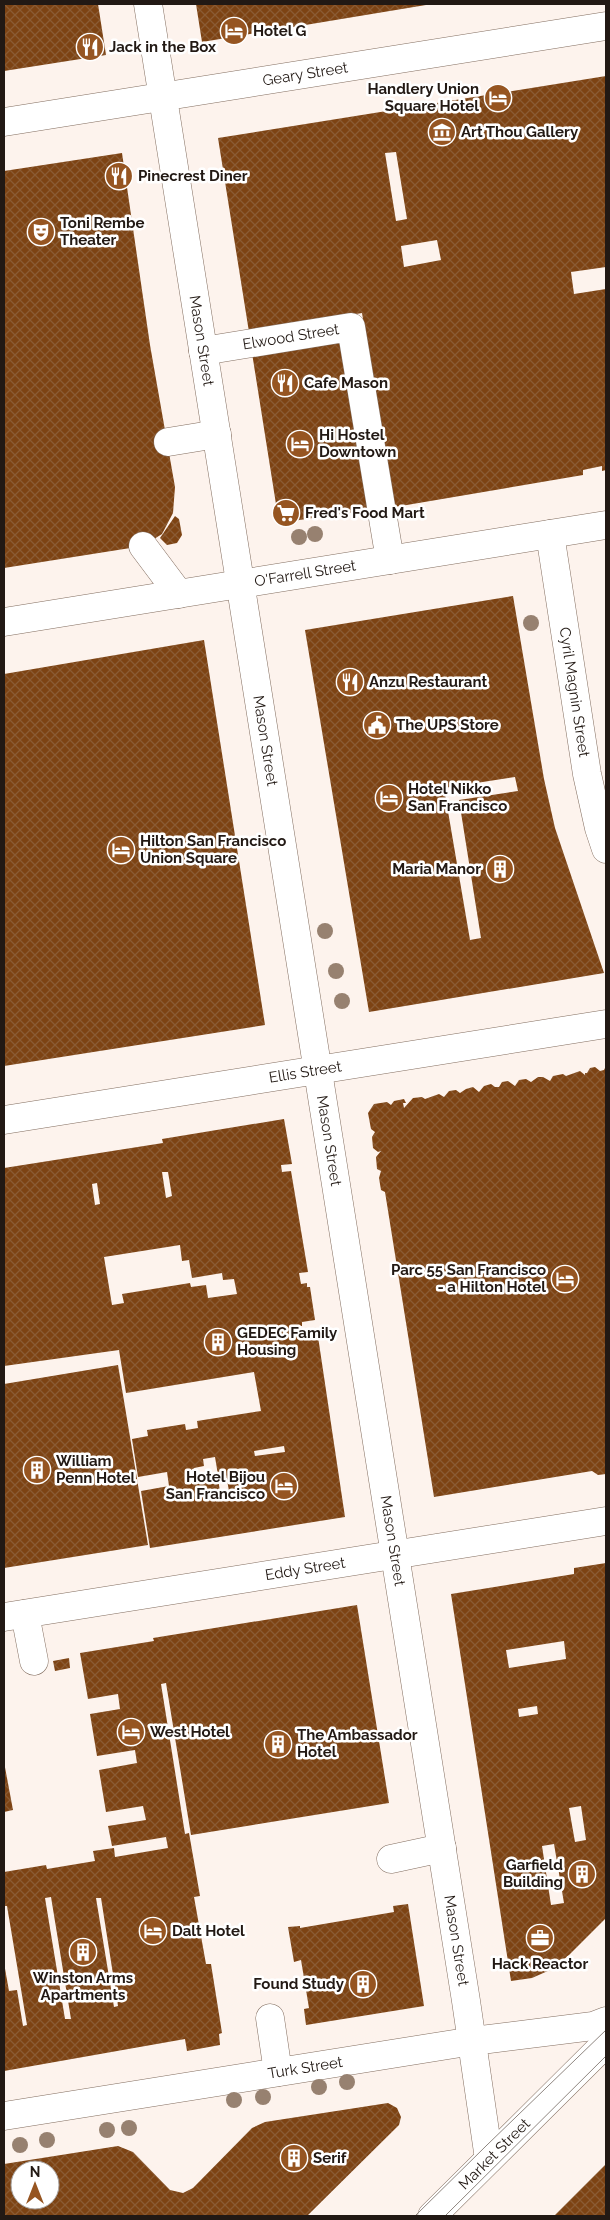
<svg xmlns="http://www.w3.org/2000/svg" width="610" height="2220" font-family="Raleway,sans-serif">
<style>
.building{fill:url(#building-cross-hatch);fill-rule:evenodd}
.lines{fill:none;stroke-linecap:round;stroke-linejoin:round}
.minor-casing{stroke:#836e60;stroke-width:29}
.major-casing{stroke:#836e60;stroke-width:29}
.minor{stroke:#fff;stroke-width:28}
.major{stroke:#fff;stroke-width:28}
.tram{stroke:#8f8680;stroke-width:1}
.tree{fill:#978170}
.labels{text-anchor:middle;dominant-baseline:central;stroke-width:5;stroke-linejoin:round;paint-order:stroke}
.poi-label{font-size:15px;font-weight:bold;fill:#221914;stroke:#fff;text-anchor:start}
.street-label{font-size:15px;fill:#221914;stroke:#fff}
</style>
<defs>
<pattern id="building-cross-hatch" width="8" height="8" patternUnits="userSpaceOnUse" patternTransform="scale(1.25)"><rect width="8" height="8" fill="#7d4313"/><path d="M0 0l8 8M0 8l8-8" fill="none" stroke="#8a5b34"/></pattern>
</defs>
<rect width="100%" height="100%" fill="#fdf3ed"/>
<path class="building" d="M4 4H98L106 55 4 71Z
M196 4H426V5L202 42Z
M606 76V267L571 272 574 294 606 289V470L602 471V466L583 470V475L395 507 362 313 249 332 218 138ZM396 152 407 219 396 221 385 153ZM437 240 441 260 404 267 401 246Z
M122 153 150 345 175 487 173 513 162 534 143 546 4 568V171Z
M341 340 368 510 279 523 252 353Z
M175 516 179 519 182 535 177 543 167 545 160 538Z
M513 596 544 779 555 828 604 973 369 1012 305 630ZM515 777 518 791 459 800 481 938 470 940 444 788Z
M204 640 265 1025 4 1066V674Z
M606 1066V1474L598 1475 592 1471 434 1497 385 1192 381 1190 379 1178 381 1171 377 1169 376 1157 381 1151 378 1152 373 1148 372 1137 375 1132 371 1129 368 1113 374 1104 387 1102 391 1105 394 1101 404 1099 406 1103H403L404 1108 413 1098 422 1097 425 1099 439 1094 444 1097 449 1091 456 1090 460 1093 466 1089 473 1087 479 1092 484 1086 491 1084 495 1087H499L502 1082 508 1081 515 1086 519 1080 526 1079 531 1082 538 1077H543L550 1081 553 1076 563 1074 566 1076 580 1071 585 1075V1073H587L590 1068 595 1067 600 1071 604 1070Z
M284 1119 292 1164 281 1165 282 1172 291 1171 308 1272 299 1273 301 1284 307 1283V1287H310L315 1320 302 1322V1326H298L300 1334 317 1330 345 1517 150 1548 141 1491 169 1486 167 1472 138 1477 132 1439 148 1436 147 1430 185 1424 186 1430 198 1428 197 1421 261 1411 254 1372 126 1393 119 1350 4 1366V1168L163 1143 162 1139ZM162 1172H168L172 1196 166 1198ZM97 1183 100 1204 95 1205 92 1184ZM180 1245 182 1261 189 1260 192 1278 222 1273 223 1280 234 1279 237 1294 208 1298 206 1285 191 1287 190 1283 122 1294 124 1303 112 1305 104 1257ZM284 1446 285 1452 255 1456 254 1451ZM215 1457 218 1475 226 1474 230 1497 221 1499 218 1478 196 1481 194 1468 204 1466 203 1459Z
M118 1365 148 1545 4 1568V1384Z
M606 1563V1918L568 1956 550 1970 532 1978 511 1981 451 1594 574 1574V1568ZM564 1641 566 1659 509 1668 506 1650ZM537 1706 538 1714 519 1717 518 1709ZM581 1806 586 1840 575 1842 569 1808ZM554 1844 564 1903 551 1905 542 1846Z
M357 1605 389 1803 191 1835 166 1683 161 1684 185 1834 189 1833 200 1896 194 1897 206 1964H211L222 2033 219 2034 220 2045 187 2051 185 2039 4 2071V1963L9 1991 17 1990 23 2026 27 2025 7 1906H4V1872L46 1865 47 1869 95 1861 93 1851 114 1848 115 1857 168 1848 166 1837 112 1846 108 1826 146 1820 143 1806 106 1812 99 1770 137 1763 135 1750 97 1756 90 1714 120 1709 118 1694 88 1699 80 1653 154 1641 153 1638ZM51 1897 71 2019H65L45 1898ZM96 1898H101L118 2006 114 2007Z
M69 1658 70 1668 55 1671 53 1661Z
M4 1762 13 1810 4 1812Z
M408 1904 424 2006 306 2025 304 2009 309 2008 301 1960 294 1962 288 1927 300 1926V1928L394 1912 393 1906Z
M388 2103 397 2108 401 2117 399 2125 307 2216H4V2164L118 2146 133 2152 170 2190 183 2193 193 2188 252 2128 265 2122ZM20 2170H50V2200H20Z
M606 2164V2216H554Z"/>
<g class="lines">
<g class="minor-casing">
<g id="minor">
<path id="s1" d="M148 4 466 2001 489 2159"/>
<path id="s2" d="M203 351 351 327 390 560"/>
<path d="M168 442 217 434"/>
<path id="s3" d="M550 534 587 774 599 828 606 849"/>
<path d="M143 546 179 594"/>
<path id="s4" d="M4 1120 606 1024"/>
<path d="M25 1614 34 1661"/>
<path id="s5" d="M4 1617 606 1521"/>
<path d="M391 1859 442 1848"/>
<path d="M270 2018 278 2072"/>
<path id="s6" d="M4 2116 473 2041 593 2026 606 2021"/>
<path id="s7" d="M432 2216 606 2043"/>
</g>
</g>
<g class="major-casing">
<g id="major">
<path id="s8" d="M4 122 606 26"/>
<path id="s9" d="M4 622 606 525"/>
</g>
</g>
<use href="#minor" class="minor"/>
<use href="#major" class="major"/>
<path class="tram" d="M415 2216 487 2145 606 2030
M445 2216 606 2056"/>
</g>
<g class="tree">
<circle cx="315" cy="534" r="8"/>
<circle cx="299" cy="537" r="8"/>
<circle cx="531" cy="623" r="8"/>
<circle cx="325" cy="931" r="8"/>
<circle cx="336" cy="971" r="8"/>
<circle cx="342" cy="1001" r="8"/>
<circle cx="347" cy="2082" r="8"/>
<circle cx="319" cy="2087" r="8"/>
<circle cx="263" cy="2097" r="8"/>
<circle cx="234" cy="2100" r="8"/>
<circle cx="129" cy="2128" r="8"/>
<circle cx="107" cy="2130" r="8"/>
<circle cx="47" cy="2140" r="8"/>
<circle cx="20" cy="2145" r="8"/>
</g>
<defs>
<g id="hotel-disc" transform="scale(1.4375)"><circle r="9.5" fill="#965521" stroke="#fff"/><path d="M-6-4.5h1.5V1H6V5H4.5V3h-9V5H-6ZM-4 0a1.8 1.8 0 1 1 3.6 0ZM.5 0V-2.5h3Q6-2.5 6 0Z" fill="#fff"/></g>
<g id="restaurant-disc" transform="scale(1.4375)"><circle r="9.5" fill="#965521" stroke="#fff"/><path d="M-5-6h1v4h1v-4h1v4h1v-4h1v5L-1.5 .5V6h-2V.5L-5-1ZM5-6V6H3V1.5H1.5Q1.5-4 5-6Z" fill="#fff"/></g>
<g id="museum-disc" transform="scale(1.4375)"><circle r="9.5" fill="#965521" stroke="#fff"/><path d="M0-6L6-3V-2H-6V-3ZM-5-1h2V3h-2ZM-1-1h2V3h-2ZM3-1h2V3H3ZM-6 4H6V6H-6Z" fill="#fff"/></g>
<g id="theatre-disc" transform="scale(1.4375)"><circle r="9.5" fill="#965521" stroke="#fff"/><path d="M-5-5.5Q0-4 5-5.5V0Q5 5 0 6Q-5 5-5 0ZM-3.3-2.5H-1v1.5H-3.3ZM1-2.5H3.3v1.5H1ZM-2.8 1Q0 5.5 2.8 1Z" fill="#fff"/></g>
<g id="supermarket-disc" transform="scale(1.4375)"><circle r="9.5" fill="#965521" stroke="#fff"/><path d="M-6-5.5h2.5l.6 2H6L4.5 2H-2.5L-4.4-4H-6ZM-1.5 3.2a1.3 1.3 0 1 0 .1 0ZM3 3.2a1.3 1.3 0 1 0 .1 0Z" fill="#fff"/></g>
<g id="civic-disc" transform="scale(1.4375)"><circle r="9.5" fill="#965521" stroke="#fff"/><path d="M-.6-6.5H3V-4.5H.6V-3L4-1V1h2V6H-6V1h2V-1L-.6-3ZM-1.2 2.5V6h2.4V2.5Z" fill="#fff"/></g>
<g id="building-disc" transform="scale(1.4375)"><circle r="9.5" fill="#965521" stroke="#fff"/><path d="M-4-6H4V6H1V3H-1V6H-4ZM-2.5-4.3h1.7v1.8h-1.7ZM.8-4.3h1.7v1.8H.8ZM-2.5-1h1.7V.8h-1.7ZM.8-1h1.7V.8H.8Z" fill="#fff"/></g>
<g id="office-disc" transform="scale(1.4375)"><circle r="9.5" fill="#965521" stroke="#fff"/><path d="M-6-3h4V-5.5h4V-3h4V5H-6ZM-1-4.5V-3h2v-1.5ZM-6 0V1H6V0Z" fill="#fff"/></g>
</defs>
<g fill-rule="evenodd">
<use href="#hotel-disc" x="234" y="31"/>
<use href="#restaurant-disc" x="90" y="47"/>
<use href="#hotel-disc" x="498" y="98"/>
<use href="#museum-disc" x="442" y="132"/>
<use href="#restaurant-disc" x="119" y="176"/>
<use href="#theatre-disc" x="41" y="232"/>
<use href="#restaurant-disc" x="285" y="383"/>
<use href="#hotel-disc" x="300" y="444"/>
<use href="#supermarket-disc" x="286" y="513"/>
<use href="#restaurant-disc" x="350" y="682"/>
<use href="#civic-disc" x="377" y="725"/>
<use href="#hotel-disc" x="389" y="798"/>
<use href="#hotel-disc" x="121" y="850"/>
<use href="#building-disc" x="500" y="869"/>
<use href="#hotel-disc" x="565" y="1279"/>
<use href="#building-disc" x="218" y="1342"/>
<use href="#building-disc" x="37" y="1470"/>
<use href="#hotel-disc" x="284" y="1486"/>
<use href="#hotel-disc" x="131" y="1732"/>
<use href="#building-disc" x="278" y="1744"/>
<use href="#building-disc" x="582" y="1874"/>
<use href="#hotel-disc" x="153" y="1931"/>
<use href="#office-disc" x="540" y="1938"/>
<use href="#building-disc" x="83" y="1952"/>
<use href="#building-disc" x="363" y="1984"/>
<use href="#building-disc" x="294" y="2158"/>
</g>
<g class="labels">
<g class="poi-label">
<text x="253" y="31">Hotel G</text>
<text x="109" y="47">Jack in the Box</text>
<text x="479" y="89" text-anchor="end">Handlery Union<tspan x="479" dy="17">Square Hotel</tspan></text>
<text x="461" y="132">Art Thou Gallery</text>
<text x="138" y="176">Pinecrest Diner</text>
<text x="60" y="223">Toni Rembe<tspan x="60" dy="17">Theater</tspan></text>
<text x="304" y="383">Cafe Mason</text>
<text x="319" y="435">Hi Hostel<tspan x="319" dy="17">Downtown</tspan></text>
<text x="305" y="513">Fred's Food Mart</text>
<text x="369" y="682">Anzu Restaurant</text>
<text x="396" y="725">The UPS Store</text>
<text x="408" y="789">Hotel Nikko<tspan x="408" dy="17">San Francisco</tspan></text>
<text x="140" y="841">Hilton San Francisco<tspan x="140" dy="17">Union Square</tspan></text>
<text x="481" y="869" text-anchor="end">Maria Manor</text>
<text x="546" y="1270" text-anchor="end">Parc 55 San Francisco<tspan x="546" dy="17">- a Hilton Hotel</tspan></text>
<text x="237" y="1333">GEDEC Family<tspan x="237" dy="17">Housing</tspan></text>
<text x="56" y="1461">William<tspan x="56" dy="17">Penn Hotel</tspan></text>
<text x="265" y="1477" text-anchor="end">Hotel Bijou<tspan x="265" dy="17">San Francisco</tspan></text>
<text x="150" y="1732">West Hotel</text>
<text x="297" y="1735">The Ambassador<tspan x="297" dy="17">Hotel</tspan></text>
<text x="563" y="1865" text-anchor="end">Garfield<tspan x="563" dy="17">Building</tspan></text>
<text x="172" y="1931">Dalt Hotel</text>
<text x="540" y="1964" text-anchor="middle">Hack Reactor</text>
<text x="83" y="1978" text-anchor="middle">Winston Arms<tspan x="83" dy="17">Apartments</tspan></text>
<text x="344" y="1984" text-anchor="end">Found Study</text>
<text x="313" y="2158">Serif</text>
</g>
<g class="street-label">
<text stroke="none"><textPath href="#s8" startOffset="305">Geary Street</textPath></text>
<text stroke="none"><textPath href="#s2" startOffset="89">Elwood Street</textPath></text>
<text stroke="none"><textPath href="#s1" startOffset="341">Mason Street</textPath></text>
<text stroke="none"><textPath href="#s9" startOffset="305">O'Farrell Street</textPath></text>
<text stroke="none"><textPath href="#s3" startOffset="160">Cyril Magnin Street</textPath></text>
<text stroke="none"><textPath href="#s1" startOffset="746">Mason Street</textPath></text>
<text stroke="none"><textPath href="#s4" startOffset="305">Ellis Street</textPath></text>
<text stroke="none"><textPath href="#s1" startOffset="1151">Mason Street</textPath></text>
<text stroke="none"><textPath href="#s1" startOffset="1556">Mason Street</textPath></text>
<text stroke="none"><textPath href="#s5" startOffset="305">Eddy Street</textPath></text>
<text stroke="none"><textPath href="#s1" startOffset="1961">Mason Street</textPath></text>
<text stroke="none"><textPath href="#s6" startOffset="305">Turk Street</textPath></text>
<text stroke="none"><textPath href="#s7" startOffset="88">Market Street</textPath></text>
</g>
</g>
<rect width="610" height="2220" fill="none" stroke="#221914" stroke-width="10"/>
<g transform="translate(35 2185)"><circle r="24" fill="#ffffff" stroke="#a7a3a1"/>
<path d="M0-4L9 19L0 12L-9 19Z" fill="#965521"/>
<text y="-8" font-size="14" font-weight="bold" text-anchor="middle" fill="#221914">N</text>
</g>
</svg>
